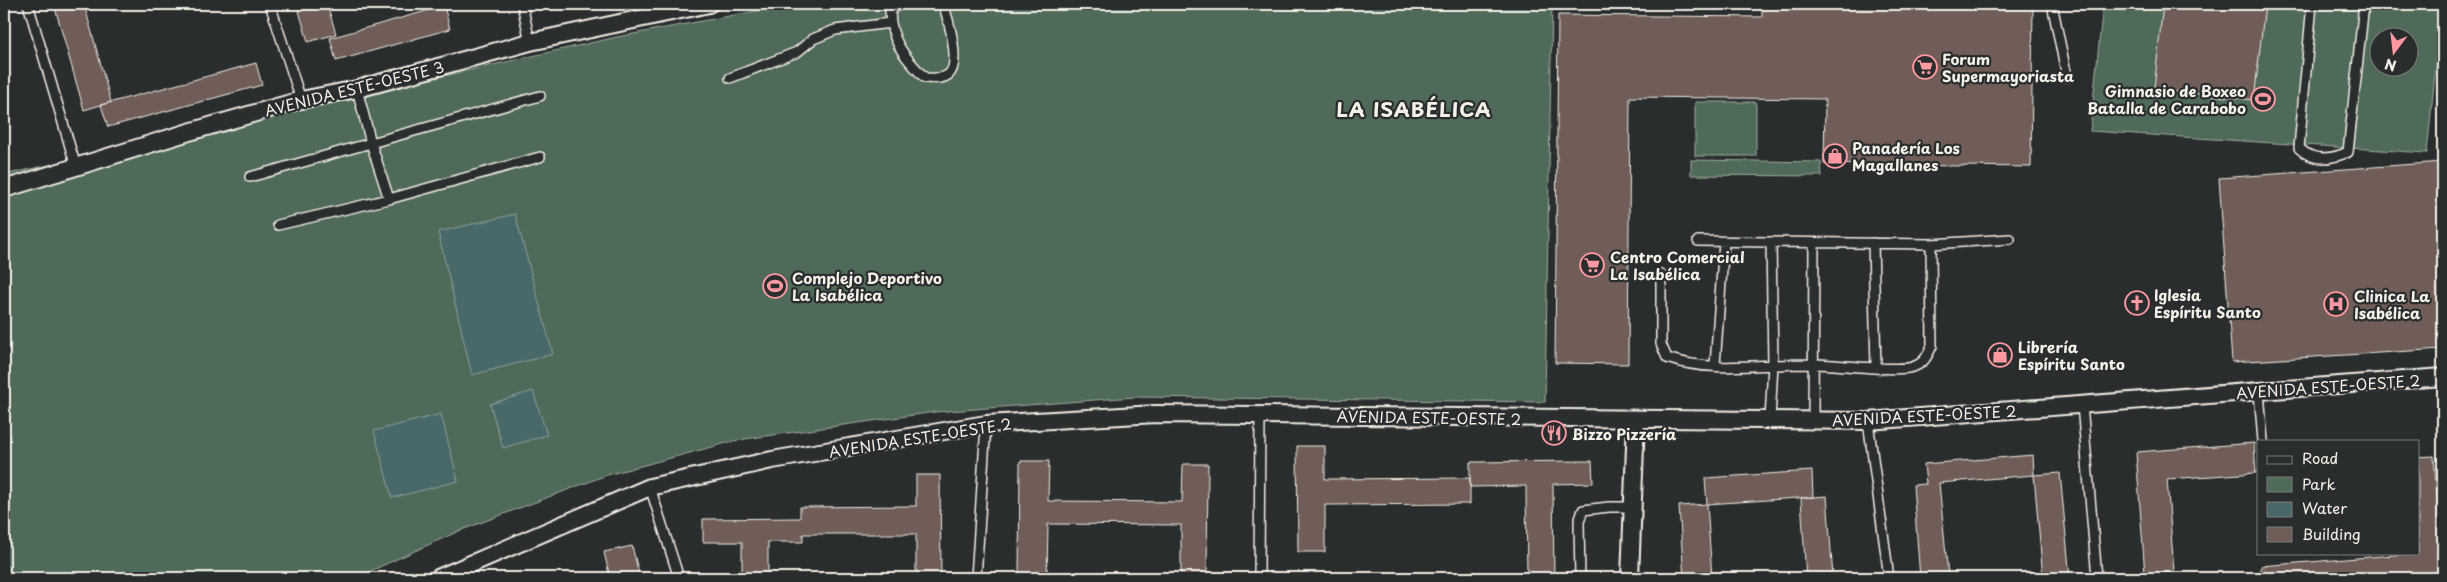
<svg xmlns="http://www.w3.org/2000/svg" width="2447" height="582" font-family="'Playpen Sans',sans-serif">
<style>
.green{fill:#4f6a59;stroke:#a2aea0;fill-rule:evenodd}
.water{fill:#4a686b;stroke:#8e9f9d}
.building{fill:#6f5d58;stroke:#f4f1e8}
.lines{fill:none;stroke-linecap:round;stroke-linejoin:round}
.service-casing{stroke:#f4f1e8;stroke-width:12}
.minor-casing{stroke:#f4f1e8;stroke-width:20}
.service{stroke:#2a2d2e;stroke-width:9}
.minor{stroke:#2a2d2e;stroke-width:16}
.labels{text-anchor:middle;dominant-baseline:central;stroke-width:4.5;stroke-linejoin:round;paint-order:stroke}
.poi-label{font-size:15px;font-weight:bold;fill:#f4f1e8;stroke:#2a2d2e;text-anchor:start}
.street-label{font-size:15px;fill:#f4f1e8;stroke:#2a2d2e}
.district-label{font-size:20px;font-weight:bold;letter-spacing:1px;fill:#f4f1e8;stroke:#2a2d2e}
</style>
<rect width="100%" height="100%" fill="#2a2d2e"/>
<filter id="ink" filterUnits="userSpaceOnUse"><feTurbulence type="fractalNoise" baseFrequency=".02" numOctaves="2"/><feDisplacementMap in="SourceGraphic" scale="10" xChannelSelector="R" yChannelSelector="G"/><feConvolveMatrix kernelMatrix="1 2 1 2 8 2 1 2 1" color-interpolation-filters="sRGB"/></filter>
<g filter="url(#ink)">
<path class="green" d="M793 4H1552L1545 402 1134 397 935 412 738 440 607 475 459 531 355 578H4V175L617 37Z
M2103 4H2442L2427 153 2090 131ZM2380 38H2410V68H2380Z
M1695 102H1756V156H1695Z
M1691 160 1821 162 1822 176 1691 175Z"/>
<path class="water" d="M515 214 553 354 472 375 438 232Z
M533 391 547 435 503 448 490 404Z
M441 414 458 481 392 498 374 431Z"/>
<path class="building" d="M54 4H84L111 102 84 110Z
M297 4H327L336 34 308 42Z
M1762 4H2033L2031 167 1824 164 1825 99 1630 97 1628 364 1555 363 1558 15 1762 17Z
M2163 4H2265L2254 100 2154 89Z
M444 6 450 29 336 61 330 38Z
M256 63 262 85 108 127 101 105Z
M2443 162V349L2232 362 2219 178Z
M2254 443 2256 473 2167 479 2174 572 2145 575 2136 452Z
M1297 446H1325V479L1470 478V504L1325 505V552H1298Z
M2033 455 2034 475 1939 483 1948 575 1920 578 1913 485 1926 484 1924 464Z
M2434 456 2443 577 2261 578V566L2418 553V457Z
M1020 461H1049L1048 501 1182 502 1183 464H1208L1207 578H1181V525L1048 524 1047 578H1019Z
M1592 461 1593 483 1553 484 1554 578H1527L1526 486 1470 487V462Z
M1812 471 1813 497 1707 504 1705 478Z
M2060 473 2070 578H2043L2034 475Z
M916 475H940L941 578H916V534H803V542H768V578H742V542H703V519L800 518V507L916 506Z
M1827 496 1833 578H1806L1801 498Z
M1707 504 1712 578H1684L1679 506Z
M632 546 640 578H610L604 552Z"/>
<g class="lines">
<g class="service-casing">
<path id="service" d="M28 4 76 167
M270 4 301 100
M522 4 530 42
M899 4 890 11C890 40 905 58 925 78 933 78 941 80 948 75 962 65 948 18 943 4
M2052 4 2067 77
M2312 4 2299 148C2313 162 2332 159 2348 152L2364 4
M730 78 797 52 813 39 835 30 890 23
M250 177 371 143 357 89
M389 199 540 157
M278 225 389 199 371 143 540 96
M1873 243 1876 367
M1931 244 2010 239
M1661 274V344L1667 358C1712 374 1767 363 1814 364 1834 364 1899 372 1913 367 1924 363 1927 357 1932 346L1931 244 1698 241
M1715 365 1724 242
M2259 392 2263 441
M2082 405 2097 578
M1770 420 1773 364 1771 242
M1813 421 1814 243
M1868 421 1889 578
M650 487 679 578
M976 578 986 424
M1259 578 1260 415
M1580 578 1579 522 1583 510 1609 507H1632"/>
</g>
<g class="minor-casing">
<path id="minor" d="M4 189 189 132 301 100 357 89 530 42 709 4
M438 578 650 487 772 460 986 424 1156 414 1868 421 2443 377
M1630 578 1636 420"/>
</g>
<use href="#service" class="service"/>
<use href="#minor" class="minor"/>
</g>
</g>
<defs>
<g id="supermarket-ring" transform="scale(1.25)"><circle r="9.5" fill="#2a2d2e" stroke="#ff9aa2" stroke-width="1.5"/><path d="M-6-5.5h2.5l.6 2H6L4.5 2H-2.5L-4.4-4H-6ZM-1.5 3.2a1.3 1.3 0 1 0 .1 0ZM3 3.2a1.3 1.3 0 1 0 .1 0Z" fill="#ff9aa2"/></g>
<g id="stadium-ring" transform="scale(1.25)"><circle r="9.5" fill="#2a2d2e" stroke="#ff9aa2" stroke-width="1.5"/><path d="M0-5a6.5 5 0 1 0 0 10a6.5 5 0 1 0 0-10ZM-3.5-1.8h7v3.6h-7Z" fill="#ff9aa2"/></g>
<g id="shop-ring" transform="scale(1.25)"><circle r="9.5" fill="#2a2d2e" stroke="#ff9aa2" stroke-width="1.5"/><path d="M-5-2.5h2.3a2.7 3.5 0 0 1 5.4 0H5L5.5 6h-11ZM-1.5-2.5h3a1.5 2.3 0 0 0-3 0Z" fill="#ff9aa2"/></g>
<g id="church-ring" transform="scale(1.25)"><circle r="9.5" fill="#2a2d2e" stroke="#ff9aa2" stroke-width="1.5"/><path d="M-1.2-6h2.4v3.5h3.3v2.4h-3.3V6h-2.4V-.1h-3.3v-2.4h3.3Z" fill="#ff9aa2"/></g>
<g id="hospital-ring" transform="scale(1.25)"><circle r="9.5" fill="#2a2d2e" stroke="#ff9aa2" stroke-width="1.5"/><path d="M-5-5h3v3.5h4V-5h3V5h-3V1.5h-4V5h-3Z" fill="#ff9aa2"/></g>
<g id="restaurant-ring" transform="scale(1.25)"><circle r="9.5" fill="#2a2d2e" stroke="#ff9aa2" stroke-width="1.5"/><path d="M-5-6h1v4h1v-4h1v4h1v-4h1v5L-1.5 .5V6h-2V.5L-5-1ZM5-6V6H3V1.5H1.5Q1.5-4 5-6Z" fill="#ff9aa2"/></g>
</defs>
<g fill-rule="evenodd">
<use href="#supermarket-ring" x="1925" y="67"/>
<use href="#stadium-ring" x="2263" y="99"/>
<use href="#shop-ring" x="1835" y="156"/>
<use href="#supermarket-ring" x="1592" y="265"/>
<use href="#stadium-ring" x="775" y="286"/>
<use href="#church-ring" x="2137" y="303"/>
<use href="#hospital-ring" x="2336" y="304"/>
<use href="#shop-ring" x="2000" y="355"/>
<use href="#restaurant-ring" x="1554" y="433"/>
</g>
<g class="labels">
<g class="poi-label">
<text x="1942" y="58">Forum<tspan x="1942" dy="17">Supermayoriasta</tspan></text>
<text x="2246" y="90" text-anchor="end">Gimnasio de Boxeo<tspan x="2246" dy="17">Batalla de Carabobo</tspan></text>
<text x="1852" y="147">Panadería Los<tspan x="1852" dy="17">Magallanes</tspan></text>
<text x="1610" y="256">Centro Comercial<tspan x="1610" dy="17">La Isabélica</tspan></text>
<text x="792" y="277">Complejo Deportivo<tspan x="792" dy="17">La Isabélica</tspan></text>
<text x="2154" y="294">Iglesia<tspan x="2154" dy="17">Espíritu Santo</tspan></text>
<text x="2354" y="295">Clinica La<tspan x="2354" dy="17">Isabélica</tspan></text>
<text x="2018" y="346">Librería<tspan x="2018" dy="17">Espíritu Santo</tspan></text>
<text x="1572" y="433">Bizzo Pizzería</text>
</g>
<g class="street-label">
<text transform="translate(354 88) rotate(-14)">AVENIDA ESTE-OESTE 3</text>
<text transform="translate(2328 386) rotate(-4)">AVENIDA ESTE-OESTE 2</text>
<text transform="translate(1924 415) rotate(-3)">AVENIDA ESTE-OESTE 2</text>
<text transform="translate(1429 417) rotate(1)">AVENIDA ESTE-OESTE 2</text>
<text transform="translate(920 437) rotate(-9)">AVENIDA ESTE-OESTE 2</text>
</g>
<g class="district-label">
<text x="1414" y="109">LA ISABÉLICA</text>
</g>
</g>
<rect width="2447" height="582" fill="none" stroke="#2a2d2e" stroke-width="20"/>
<rect x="10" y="10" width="2427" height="562" fill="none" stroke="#f4f1e8" stroke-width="2" filter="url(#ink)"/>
<rect x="2257" y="440" width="162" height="115" fill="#2a2d2e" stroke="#7b7b78"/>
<rect x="2267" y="456" width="25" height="8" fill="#2a2d2e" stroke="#7b7b78"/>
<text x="2302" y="464" font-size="15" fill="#f4f1e8">Road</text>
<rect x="2267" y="477" width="25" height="15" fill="#4f6a59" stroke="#7b7b78"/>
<text x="2302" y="490" font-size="15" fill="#f4f1e8">Park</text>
<rect x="2267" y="502" width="25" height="15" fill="#4a686b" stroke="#7b7b78"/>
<text x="2302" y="514" font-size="15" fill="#f4f1e8">Water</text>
<rect x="2267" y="527" width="25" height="15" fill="#6f5d58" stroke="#7b7b78"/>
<text x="2302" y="540" font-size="15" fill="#f4f1e8">Building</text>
<g transform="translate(2394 52) rotate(195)"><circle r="24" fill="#2a2d2e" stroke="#7b7b78"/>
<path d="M0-4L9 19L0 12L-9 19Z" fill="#ff9aa2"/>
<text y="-8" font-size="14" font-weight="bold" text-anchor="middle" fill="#f4f1e8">N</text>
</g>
</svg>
